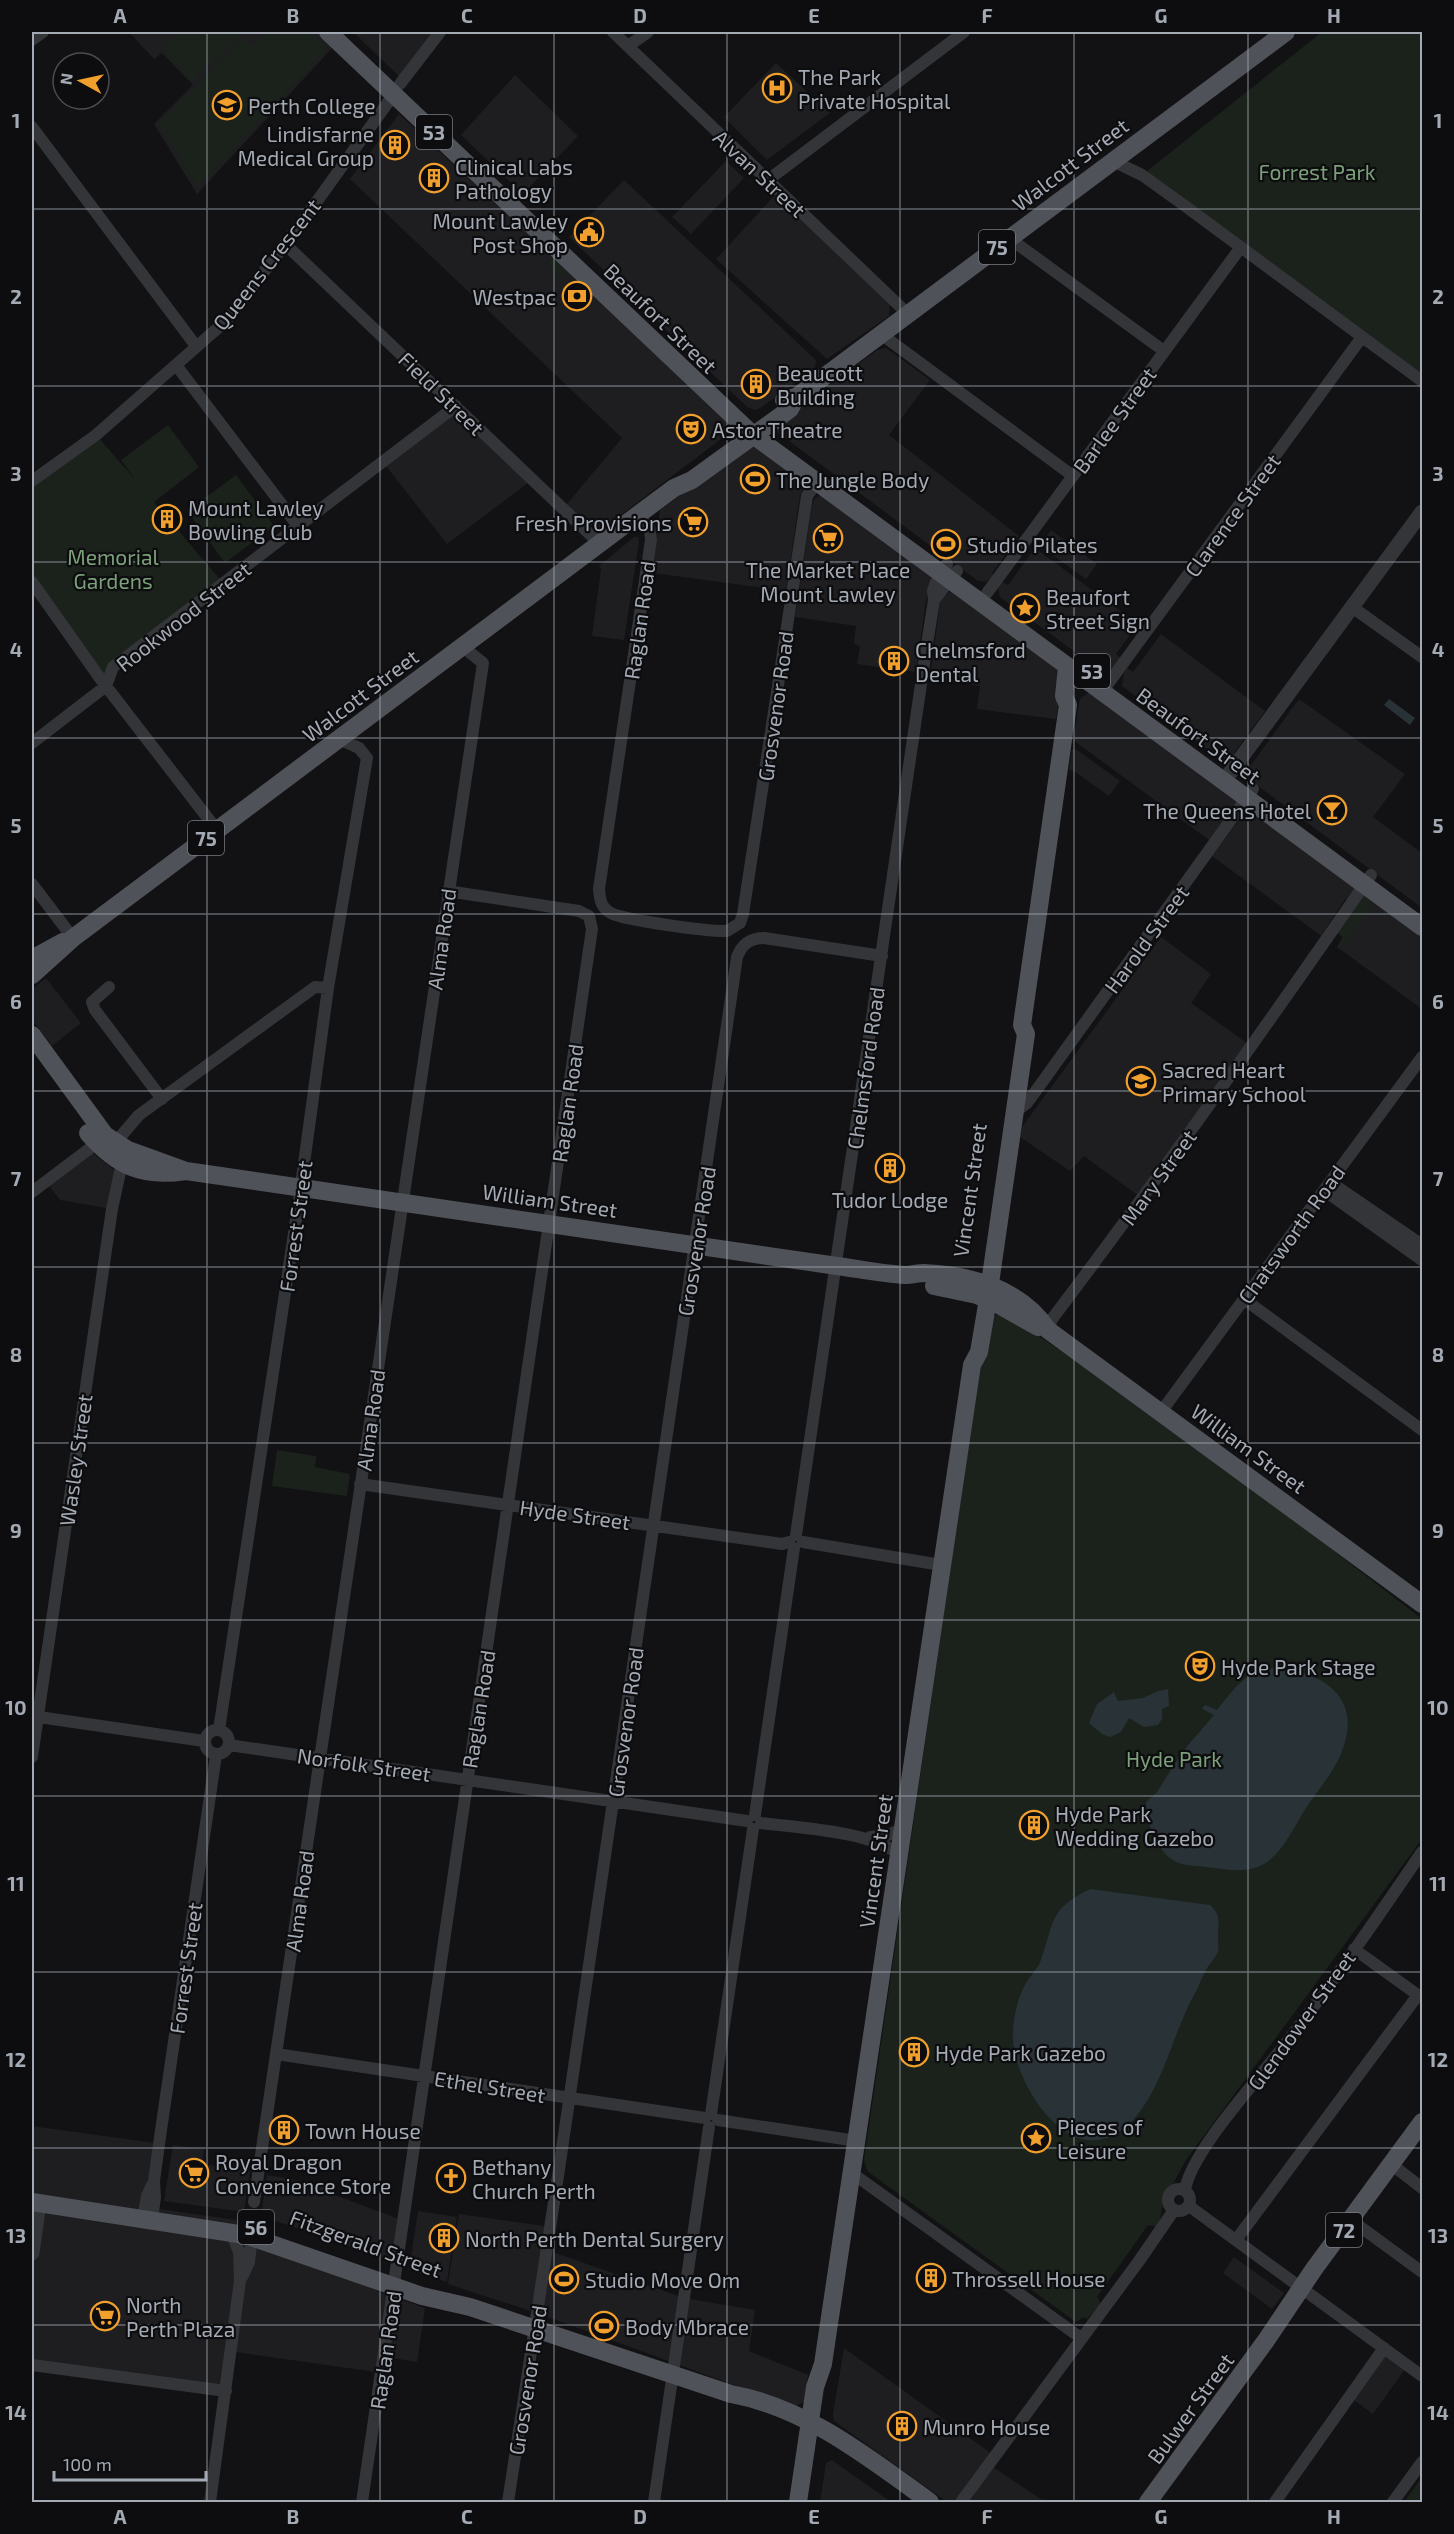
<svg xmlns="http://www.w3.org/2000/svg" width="1454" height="2534" font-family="'Exo 2',sans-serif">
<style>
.built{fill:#1e1e21}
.green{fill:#1a221b}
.water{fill:#293237}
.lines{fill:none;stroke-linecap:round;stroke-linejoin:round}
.minor{stroke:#333539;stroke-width:12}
.tertiary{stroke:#333539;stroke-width:15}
.primary{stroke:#4f5258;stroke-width:18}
.grid{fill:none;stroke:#a4aab4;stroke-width:1.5;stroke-opacity:0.55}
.labels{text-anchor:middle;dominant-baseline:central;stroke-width:4.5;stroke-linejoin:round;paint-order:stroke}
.shield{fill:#0d0d0f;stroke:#777b82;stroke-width:1.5}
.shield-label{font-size:20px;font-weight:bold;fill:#a4aab4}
.poi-label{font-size:21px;fill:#a4aab4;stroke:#0d0d0f;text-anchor:start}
.street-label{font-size:21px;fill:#a4aab4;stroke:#0d0d0f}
.park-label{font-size:21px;fill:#7ba07a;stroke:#0d0d0f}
.neatline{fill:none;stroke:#a4aab4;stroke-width:2}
.grid-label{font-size:20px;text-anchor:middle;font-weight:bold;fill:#a4aab4}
</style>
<rect width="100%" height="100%" fill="#121214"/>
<path class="built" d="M129 32H347L197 194 154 124 193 85 162 53 154 59Z
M353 32H439L402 79Z
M776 63 830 113 767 160 724 117Z
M515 75 578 136 523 194 461 135Z
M399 114 731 423 729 433 609 524 598 528 585 523 566 505 622 438 350 179Z
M726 161 744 178 691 234 672 217Z
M624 180 816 360 815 369 760 408 756 410 747 407 569 237Z
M775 195 890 305 889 316 827 359 716 259Z
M886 348 930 380 889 435 1019 536 992 573 994 576 986 582 978 581 777 432 778 423 877 350Z
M456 406 533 479 447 544 383 462Z
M751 444 806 484 800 495 786 591 653 573 660 510Z
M821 495 930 571 933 579 926 600 916 672 857 664 860 646 854 644 856 626 795 617 812 505 815 498Z
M1051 530 1097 564 1086 579 1040 546Z
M634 537H638L639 541 624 640 592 636 601 569 599 566Z
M1035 548 1138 624 1116 654 1122 659 1114 669 1104 673 1101 671 1000 597 998 588 1001 581 1008 585Z
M951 590 960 593 1064 675 1056 719 977 709 980 686 930 679 940 601Z
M1161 634 1265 711 1234 753 1237 755 1232 760H1222L1122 686 1124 673 1127 668 1133 672Z
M1088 693H1093L1239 799 1209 840 1073 740 1079 704 1080 699Z
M1299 699 1405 774 1373 817 1422 853V908L1243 775 1241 769 1247 762 1251 765Z
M1072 749 1077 750 1120 781 1109 796 1074 771 1069 770Z
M1250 810 1356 886 1351 898 1345 899 1321 936 1212 856 1245 812Z
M1364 890 1422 934V1009L1337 947 1343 937 1336 932Z
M1161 937 1211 974 1191 1003 1251 1046 1143 1199 1084 1156 1070 1171 1020 1137 1022 1127Z
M46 978 81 1023 52 1046 32 1020V989Z
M88 1149 118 1173 112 1209 60 1200 46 1182Z
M32 2126 155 2143 146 2207 250 2222 380 2292 425 2308 417 2362 386 2357 383 2373 235 2352 226 2392 32 2365Z
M173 2145 204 2149 202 2164 250 2171 244 2212 164 2201Z
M267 2175 320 2184 332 2194 399 2219 393 2261 261 2216Z
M418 2211 457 2217 447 2282 409 2270Z
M459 2214 551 2227 547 2250 684 2298 755 2310 749 2351 808 2375 804 2402 794 2407 537 2313 448 2284Z
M1234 2257 1284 2293 1272 2309 1223 2273Z
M844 2348 995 2456 989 2464 1045 2502H947L834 2421 833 2414Z
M1383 2355 1405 2369 1373 2414 1351 2398Z
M832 2460 891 2502H820L826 2463Z"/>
<path class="green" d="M178 32H236L240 35 193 81 161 48Z
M268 32H310L324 44V52L198 187 160 127 161 122 243 37 253 46Z
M1322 32H1422V381L1142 175Z
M530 236 545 250 539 257 524 243Z
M552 257 567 272 561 278 546 264Z
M168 425 199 467 154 502 223 583 102 681 32 583V482L96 435 134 478 121 460Z
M236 475 274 526 225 563 187 511Z
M1362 893 1373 901V905L1340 949 1337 947 1343 937 1336 932Z
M1002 1314 1016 1321 1079 1363 1299 1524 1422 1619V1839L1186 2160 1173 2184 1164 2194 1159 2227 1148 2225 1097 2297 1101 2304 1087 2319 1084 2317 1076 2322 871 2174 867 2170 864 2160 978 1381 989 1327 994 1316Z
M277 1450 316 1456 315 1467 350 1474 347 1496 272 1486Z
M1422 2477V2502H1404Z"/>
<path class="water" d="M1389 699 1415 718 1410 725 1384 705Z
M1274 1668C1326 1672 1365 1699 1340 1756 1332 1774 1319 1789 1308 1805 1295 1824 1284 1852 1264 1864 1248 1873 1232 1870 1215 1868 1204 1866 1189 1867 1179 1863 1157 1855 1146 1823 1146 1802L1157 1792 1183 1751 1214 1715 1202 1709 1205 1705 1217 1710C1233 1690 1246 1670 1274 1668Z
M1168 1689 1169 1706 1162 1709V1719L1158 1725 1144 1727 1129 1718 1121 1732 1110 1737 1102 1734 1089 1723 1097 1704 1114 1692 1118 1701 1143 1698 1158 1691Z
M1090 1889 1210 1905C1222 1916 1218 1923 1218 1937 1218 1942 1219 1947 1218 1951 1216 1958 1209 1964 1206 1970 1201 1978 1199 1987 1194 1995 1172 2035 1163 2088 1132 2121 1077 2179 1017 2092 1013 2040 1012 2021 1017 1999 1026 1983 1031 1975 1038 1968 1041 1960 1055 1921 1048 1910 1090 1889Z"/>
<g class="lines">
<path class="minor" d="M613 32 908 314
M32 40 43 32
M628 46 648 32
M400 84 440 32
M32 127 196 346
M1111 160 1142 175 1181 203 1422 381
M768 180 964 32
M1009 238 1164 351
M285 244 599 543
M881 334 1073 476
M176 365 298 526
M32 481 96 435 227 320 302 222 394 94
M639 514 650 529 651 540 599 889C600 900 601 908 611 913 623 920 711 932 727 931L740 923 743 914 807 496 817 482
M32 582 102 681 217 830
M987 593 1241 247
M934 600 957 571
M1352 607 1422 657
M1102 692 1362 337
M32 743 106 686 113 667 456 406
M32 884 73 938
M109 987 92 1002 95 1010 162 1099
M1014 1113 1027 1103 1043 1081 1253 789
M115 1143 139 1115 315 987 328 988
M1330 1182 1422 1245
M1324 1190 1422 1260
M32 1192 97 1143
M1244 1299 1422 1430
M1048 1330 1052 1319C1162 1174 1267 1025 1371 875
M1161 1412 1422 1057
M360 1484 782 1544 789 1542
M796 1535 925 657 934 600 933 591 936 582 947 564
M803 1542 941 1565
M32 1716 204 1741
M205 1742a12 12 0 1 1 24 0a12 12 0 1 1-24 0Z
M219 1730 299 1200 328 988 367 758 359 748 339 739
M229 1745 747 1821
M32 1757 112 1209 122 1163
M755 1815 794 1548
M761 1823C801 1828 868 1831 899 1854
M870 1837 888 1835 902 1829
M1354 1949 1422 1998
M276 2054 705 2118
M711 2114 753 1829
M718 2120 857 2141
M1391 2164 1422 2188
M852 2173 1081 2338
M1168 2200a11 11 0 1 1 22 0a11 11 0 1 1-22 0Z
M1185 2190C1192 2149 1263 2075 1290 2038 1336 1978 1379 1915 1422 1852
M254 2202 483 663 463 647
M1189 2206 1422 2376
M143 2219 147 2196 152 2185
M152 2220 155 2197 154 2181 160 2137 216 1755
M1351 2220 1422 2272
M1236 2240 1418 1995
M242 2277 249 2262 253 2226
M32 2365 226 2391
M210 2502 240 2281 239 2252 231 2232
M362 2502 592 929 589 916 579 911 447 891
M508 2502 558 2176 737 957C742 944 750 938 764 938L882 956
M654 2502 709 2127
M961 2502 1139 2261 1174 2210
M1275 2502 1384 2348
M1393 2502 1422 2462"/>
<path class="tertiary" d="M1224 781 1422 512
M32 2253 39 2203"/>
<path class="primary" d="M328 32 753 435 1422 927
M784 400 796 397 832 371 1286 32
M32 959 63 942
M32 975 73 938 639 514 674 488 692 480 790 409 796 397
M32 1035 105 1135 128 1150 186 1171 837 1266C859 1269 883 1274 905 1275 911 1275 918 1273 924 1273 971 1275 1021 1289 1048 1330L1422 1604
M88 1133C117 1166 142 1178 186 1171
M934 1286 977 1295 997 1304 1038 1327
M32 2202 245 2235 422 2296 470 2307 731 2394C807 2408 869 2458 930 2502
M798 2502 815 2387 823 2364 972 1365 979 1352 986 1311 1026 1034 1022 1025 1068 705 1064 696 1067 667
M1148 2502 1267 2339 1314 2269 1422 2122"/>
</g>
<path class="grid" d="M207 32V2502M380 32V2502M554 32V2502M727 32V2502M900 32V2502M1074 32V2502M1248 32V2502M32 209H1422M32 386H1422M32 562H1422M32 738H1422M32 914H1422M32 1091H1422M32 1267H1422M32 1443H1422M32 1620H1422M32 1796H1422M32 1972H1422M32 2148H1422M32 2325H1422"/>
<defs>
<g id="hospital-ring" transform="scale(1.5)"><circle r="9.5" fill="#0d0d0f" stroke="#f19f2d" stroke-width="1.5"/><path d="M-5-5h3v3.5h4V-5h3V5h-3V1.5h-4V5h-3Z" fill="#f19f2d"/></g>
<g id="school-ring" transform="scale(1.5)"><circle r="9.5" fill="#0d0d0f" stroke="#f19f2d" stroke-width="1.5"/><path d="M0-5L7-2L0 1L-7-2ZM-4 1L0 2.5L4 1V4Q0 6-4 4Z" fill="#f19f2d"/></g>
<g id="building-ring" transform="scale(1.5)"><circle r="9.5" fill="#0d0d0f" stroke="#f19f2d" stroke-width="1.5"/><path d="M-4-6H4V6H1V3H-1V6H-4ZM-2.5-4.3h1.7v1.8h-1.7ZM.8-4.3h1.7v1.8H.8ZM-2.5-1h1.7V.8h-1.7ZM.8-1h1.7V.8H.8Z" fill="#f19f2d"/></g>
<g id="civic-ring" transform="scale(1.5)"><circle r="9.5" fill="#0d0d0f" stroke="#f19f2d" stroke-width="1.5"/><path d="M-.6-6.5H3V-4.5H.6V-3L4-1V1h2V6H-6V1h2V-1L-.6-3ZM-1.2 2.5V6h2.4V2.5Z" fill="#f19f2d"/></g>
<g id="bank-ring" transform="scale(1.5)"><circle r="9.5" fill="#0d0d0f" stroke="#f19f2d" stroke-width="1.5"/><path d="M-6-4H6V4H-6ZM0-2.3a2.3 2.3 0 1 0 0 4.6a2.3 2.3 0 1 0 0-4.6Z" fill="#f19f2d"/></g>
<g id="theatre-ring" transform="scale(1.5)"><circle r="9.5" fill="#0d0d0f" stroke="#f19f2d" stroke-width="1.5"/><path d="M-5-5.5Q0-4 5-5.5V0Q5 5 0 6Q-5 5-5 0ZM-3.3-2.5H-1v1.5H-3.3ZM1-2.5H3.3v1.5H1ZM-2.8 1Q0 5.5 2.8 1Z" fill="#f19f2d"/></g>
<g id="stadium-ring" transform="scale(1.5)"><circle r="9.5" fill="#0d0d0f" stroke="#f19f2d" stroke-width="1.5"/><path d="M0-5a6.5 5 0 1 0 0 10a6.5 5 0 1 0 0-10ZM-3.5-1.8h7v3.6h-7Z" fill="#f19f2d"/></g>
<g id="supermarket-ring" transform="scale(1.5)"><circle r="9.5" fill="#0d0d0f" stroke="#f19f2d" stroke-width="1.5"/><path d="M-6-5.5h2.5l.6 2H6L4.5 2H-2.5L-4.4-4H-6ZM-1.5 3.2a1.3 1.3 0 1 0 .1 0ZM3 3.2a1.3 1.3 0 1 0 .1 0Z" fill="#f19f2d"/></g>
<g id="sight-ring" transform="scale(1.5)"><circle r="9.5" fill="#0d0d0f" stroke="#f19f2d" stroke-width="1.5"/><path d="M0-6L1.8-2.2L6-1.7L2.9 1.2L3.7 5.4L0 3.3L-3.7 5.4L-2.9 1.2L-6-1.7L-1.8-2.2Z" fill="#f19f2d"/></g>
<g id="bar-ring" transform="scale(1.5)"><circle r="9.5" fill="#0d0d0f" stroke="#f19f2d" stroke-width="1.5"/><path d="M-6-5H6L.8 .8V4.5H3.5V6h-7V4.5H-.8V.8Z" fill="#f19f2d"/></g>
<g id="church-ring" transform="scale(1.5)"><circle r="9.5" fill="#0d0d0f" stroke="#f19f2d" stroke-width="1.5"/><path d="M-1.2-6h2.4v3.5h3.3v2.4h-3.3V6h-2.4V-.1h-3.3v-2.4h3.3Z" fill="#f19f2d"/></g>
</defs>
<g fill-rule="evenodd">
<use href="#hospital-ring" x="777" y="88"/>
<use href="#school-ring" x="227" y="105"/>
<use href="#building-ring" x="395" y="145"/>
<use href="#building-ring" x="434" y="178"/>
<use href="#civic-ring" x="589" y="232"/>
<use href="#bank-ring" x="577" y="296"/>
<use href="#building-ring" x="756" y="384"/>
<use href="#theatre-ring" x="691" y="429"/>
<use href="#stadium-ring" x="755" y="479"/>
<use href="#building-ring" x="167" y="519"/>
<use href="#supermarket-ring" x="693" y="522"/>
<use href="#supermarket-ring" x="828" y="538"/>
<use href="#stadium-ring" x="946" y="544"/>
<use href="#sight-ring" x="1025" y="608"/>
<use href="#building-ring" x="894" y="661"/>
<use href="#bar-ring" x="1332" y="810"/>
<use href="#school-ring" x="1141" y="1081"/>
<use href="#building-ring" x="890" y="1168"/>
<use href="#theatre-ring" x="1200" y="1666"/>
<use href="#building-ring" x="1034" y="1825"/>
<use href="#building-ring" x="914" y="2052"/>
<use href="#building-ring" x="284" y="2130"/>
<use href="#sight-ring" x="1036" y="2138"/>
<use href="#supermarket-ring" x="194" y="2173"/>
<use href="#church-ring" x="451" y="2178"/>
<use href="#building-ring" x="444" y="2238"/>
<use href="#building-ring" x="931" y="2278"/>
<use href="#stadium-ring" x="564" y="2279"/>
<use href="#supermarket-ring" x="105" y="2316"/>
<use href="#stadium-ring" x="604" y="2326"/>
<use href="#building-ring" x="902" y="2426"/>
</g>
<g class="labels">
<g class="shield">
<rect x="416" y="115" width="36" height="34" rx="4.5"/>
<rect x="979" y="230" width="36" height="34" rx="4.5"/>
<rect x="1074" y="654" width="36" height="34" rx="4.5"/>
<rect x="188" y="821" width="36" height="34" rx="4.5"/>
<rect x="238" y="2210" width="36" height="34" rx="4.5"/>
<rect x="1326" y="2213" width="36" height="34" rx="4.5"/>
</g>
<g class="shield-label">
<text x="434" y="132">53</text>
<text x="997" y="247">75</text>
<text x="1092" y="671">53</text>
<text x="206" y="838">75</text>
<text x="256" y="2227">56</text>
<text x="1344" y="2230">72</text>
</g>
<g class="poi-label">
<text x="798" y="76">The Park<tspan x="798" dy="24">Private Hospital</tspan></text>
<text x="248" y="105">Perth College</text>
<text x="374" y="133" text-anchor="end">Lindisfarne<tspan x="374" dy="24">Medical Group</tspan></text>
<text x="455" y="166">Clinical Labs<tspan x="455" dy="24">Pathology</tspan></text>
<text x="568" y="220" text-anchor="end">Mount Lawley<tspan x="568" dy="24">Post Shop</tspan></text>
<text x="556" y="296" text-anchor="end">Westpac</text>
<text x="777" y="372">Beaucott<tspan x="777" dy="24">Building</tspan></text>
<text x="712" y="429">Astor Theatre</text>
<text x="776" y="479">The Jungle Body</text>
<text x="188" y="507">Mount Lawley<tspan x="188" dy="24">Bowling Club</tspan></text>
<text x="672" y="522" text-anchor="end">Fresh Provisions</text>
<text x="967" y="544">Studio Pilates</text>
<text x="828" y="569" text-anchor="middle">The Market Place<tspan x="828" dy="24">Mount Lawley</tspan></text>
<text x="1046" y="596">Beaufort<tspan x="1046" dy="24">Street Sign</tspan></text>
<text x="915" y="649">Chelmsford<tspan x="915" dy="24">Dental</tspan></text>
<text x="1311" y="810" text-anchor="end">The Queens Hotel</text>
<text x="1162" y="1069">Sacred Heart<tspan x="1162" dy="24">Primary School</tspan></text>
<text x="890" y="1199" text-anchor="middle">Tudor Lodge</text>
<text x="1221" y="1666">Hyde Park Stage</text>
<text x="1055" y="1813">Hyde Park<tspan x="1055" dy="24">Wedding Gazebo</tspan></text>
<text x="935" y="2052">Hyde Park Gazebo</text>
<text x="1057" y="2126">Pieces of<tspan x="1057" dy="24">Leisure</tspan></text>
<text x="305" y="2130">Town House</text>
<text x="215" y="2161">Royal Dragon<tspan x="215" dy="24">Convenience Store</tspan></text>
<text x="472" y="2166">Bethany<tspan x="472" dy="24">Church Perth</tspan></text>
<text x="465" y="2238">North Perth Dental Surgery</text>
<text x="952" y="2278">Throssell House</text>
<text x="585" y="2279">Studio Move Om</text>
<text x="126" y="2304">North<tspan x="126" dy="24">Perth Plaza</tspan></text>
<text x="625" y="2326">Body Mbrace</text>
<text x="923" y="2426">Munro House</text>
</g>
<g class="street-label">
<text transform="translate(1070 164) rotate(-37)">Walcott Street</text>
<text transform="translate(760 173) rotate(43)">Alvan Street</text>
<text transform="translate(266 264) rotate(-52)">Queens Crescent</text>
<text transform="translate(661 318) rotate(44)">Beaufort Street</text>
<text transform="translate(442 393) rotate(44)">Field Street</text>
<text transform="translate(1114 420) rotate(-54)">Barlee Street</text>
<text transform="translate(1232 515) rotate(-54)">Clarence Street</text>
<text transform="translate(183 616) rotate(-38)">Rookwood Street</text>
<text transform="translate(639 620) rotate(-82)">Raglan Road</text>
<text transform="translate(360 695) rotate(-37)">Walcott Street</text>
<text transform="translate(775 706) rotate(-82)">Grosvenor Road</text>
<text transform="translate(1199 735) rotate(36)">Beaufort Street</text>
<text transform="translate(441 939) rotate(-82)">Alma Road</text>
<text transform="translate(1146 939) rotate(-54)">Harold Street</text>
<text transform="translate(865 1068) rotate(-82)">Chelmsford Road</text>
<text transform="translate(567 1103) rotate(-82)">Raglan Road</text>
<text transform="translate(1158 1177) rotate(-54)">Mary Street</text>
<text transform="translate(969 1190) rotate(-82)">Vincent Street</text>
<text transform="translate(550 1200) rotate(8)">William Street</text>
<text transform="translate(295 1226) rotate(-82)">Forrest Street</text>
<text transform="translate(1291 1234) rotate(-54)">Chatsworth Road</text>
<text transform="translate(696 1241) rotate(-81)">Grosvenor Road</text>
<text transform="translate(370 1420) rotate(-82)">Alma Road</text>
<text transform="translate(1249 1448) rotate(36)">William Street</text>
<text transform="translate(75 1460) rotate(-82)">Wasley Street</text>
<text transform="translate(575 1514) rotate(8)">Hyde Street</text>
<text transform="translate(478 1709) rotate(-81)">Raglan Road</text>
<text transform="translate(625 1722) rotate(-82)">Grosvenor Road</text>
<text transform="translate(364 1764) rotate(8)">Norfolk Street</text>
<text transform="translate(875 1861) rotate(-82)">Vincent Street</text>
<text transform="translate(299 1901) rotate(-82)">Alma Road</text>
<text transform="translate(185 1968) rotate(-82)">Forrest Street</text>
<text transform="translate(1301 2020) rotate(-54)">Glendower Street</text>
<text transform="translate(490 2086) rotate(9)">Ethel Street</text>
<text transform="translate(366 2243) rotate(20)">Fitzgerald Street</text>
<text transform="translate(385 2350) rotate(-82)">Raglan Road</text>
<text transform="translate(527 2380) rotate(-81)">Grosvenor Road</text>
<text transform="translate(1190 2408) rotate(-54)">Bulwer Street</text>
</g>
<g class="park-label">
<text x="1317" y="171">Forrest Park</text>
<text x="113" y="556">Memorial<tspan x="113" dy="24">Gardens</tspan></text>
<text x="1174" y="1758">Hyde Park</text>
</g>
</g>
<rect width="1454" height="2534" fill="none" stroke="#0d0d0f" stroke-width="66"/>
<g transform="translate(81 81) rotate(278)"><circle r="28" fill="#0d0d0f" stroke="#494c51" stroke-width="1.5"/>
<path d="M0-4.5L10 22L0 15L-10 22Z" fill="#f19f2d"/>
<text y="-9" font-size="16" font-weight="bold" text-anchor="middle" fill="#a4aab4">N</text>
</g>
<path d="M54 2471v9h152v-9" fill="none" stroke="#a4aab4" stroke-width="3"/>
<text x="63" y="2471" font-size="18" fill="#a4aab4" stroke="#0d0d0f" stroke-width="4.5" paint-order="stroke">100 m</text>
<rect x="33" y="33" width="1388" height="2468" class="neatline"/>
<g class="grid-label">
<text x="120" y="23">A</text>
<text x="293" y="23">B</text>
<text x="467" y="23">C</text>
<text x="640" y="23">D</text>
<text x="814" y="23">E</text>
<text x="987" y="23">F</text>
<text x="1161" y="23">G</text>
<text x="1334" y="23">H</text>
<text x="16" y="128">1</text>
<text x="1438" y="128">1</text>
<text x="16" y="304">2</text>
<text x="1438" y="304">2</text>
<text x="16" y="481">3</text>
<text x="1438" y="481">3</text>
<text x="16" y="657">4</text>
<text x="1438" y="657">4</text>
<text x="16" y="833">5</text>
<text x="1438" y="833">5</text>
<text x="16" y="1009">6</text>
<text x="1438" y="1009">6</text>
<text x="16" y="1186">7</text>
<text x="1438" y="1186">7</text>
<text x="16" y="1362">8</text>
<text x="1438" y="1362">8</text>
<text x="16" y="1538">9</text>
<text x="1438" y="1538">9</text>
<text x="16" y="1715">10</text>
<text x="1438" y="1715">10</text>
<text x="16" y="1891">11</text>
<text x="1438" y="1891">11</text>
<text x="16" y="2067">12</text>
<text x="1438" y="2067">12</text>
<text x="16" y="2243">13</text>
<text x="1438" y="2243">13</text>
<text x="16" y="2420">14</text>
<text x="1438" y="2420">14</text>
<text x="120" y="2524">A</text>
<text x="293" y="2524">B</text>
<text x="467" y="2524">C</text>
<text x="640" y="2524">D</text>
<text x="814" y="2524">E</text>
<text x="987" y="2524">F</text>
<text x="1161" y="2524">G</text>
<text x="1334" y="2524">H</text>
</g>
</svg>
